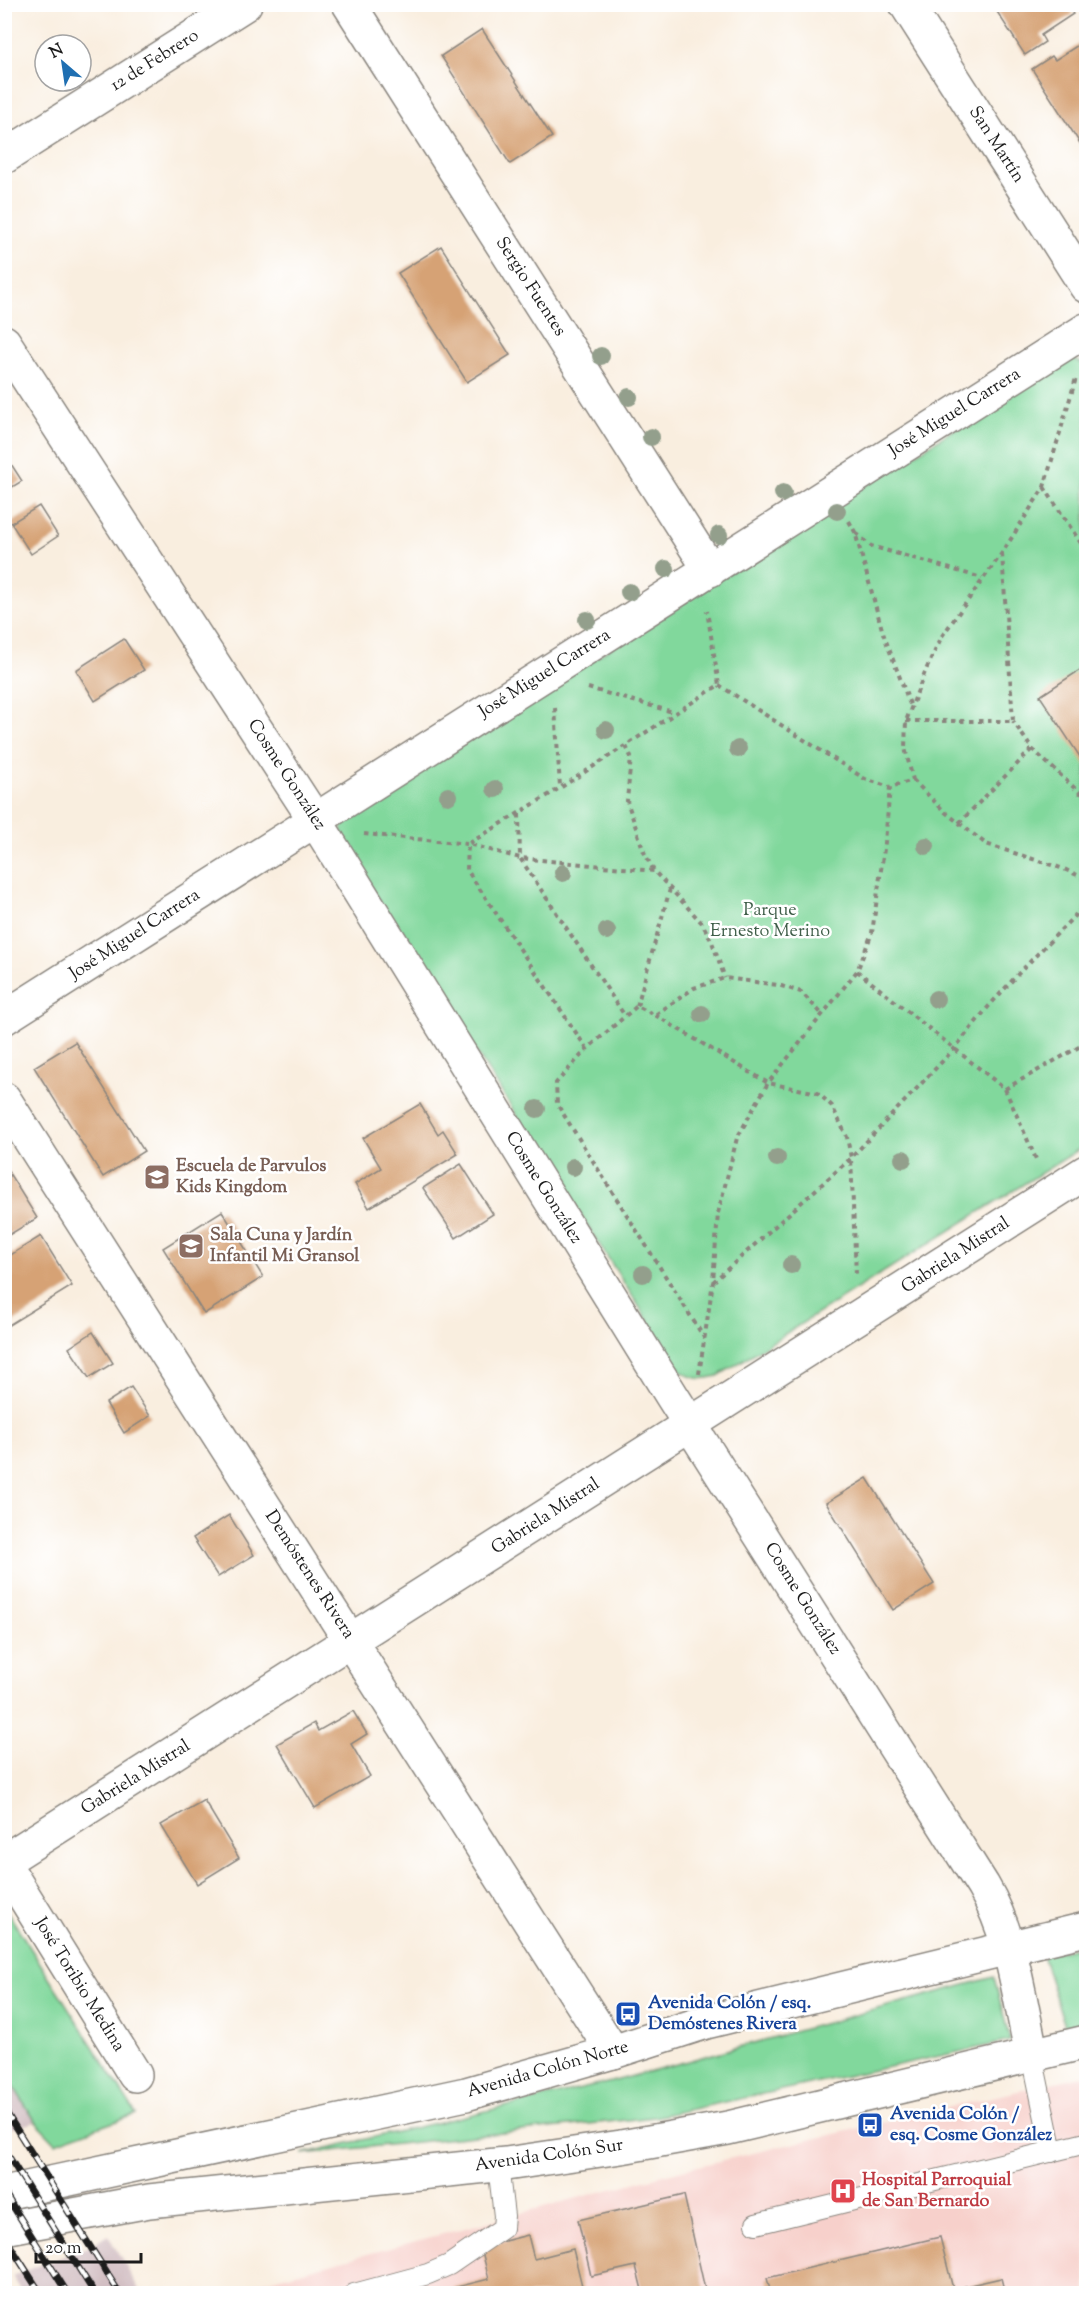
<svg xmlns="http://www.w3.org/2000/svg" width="1091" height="2298" font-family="'Sorts Mill Goudy',serif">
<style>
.built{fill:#f7d0cb}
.industrial{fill:#d2bec2}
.green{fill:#81d89c;stroke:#4e7a5c;stroke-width:1.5}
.building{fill:#d6a274}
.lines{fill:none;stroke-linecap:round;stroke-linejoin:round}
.lane-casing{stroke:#8a857e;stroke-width:22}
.street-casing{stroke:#8a857e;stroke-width:36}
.secondary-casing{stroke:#8a857e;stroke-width:36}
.primary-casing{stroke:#8a857e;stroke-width:36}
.path{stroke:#8a857e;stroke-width:4;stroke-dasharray:4.5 4.5;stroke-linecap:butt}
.lane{stroke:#fff;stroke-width:20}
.street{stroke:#fff;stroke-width:33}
.secondary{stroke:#fff;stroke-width:33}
.primary{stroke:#fff;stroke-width:33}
.rail-casing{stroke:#1c1c1c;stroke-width:7}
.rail{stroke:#fff;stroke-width:4.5;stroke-dasharray:14;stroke-linecap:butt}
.tree{fill:#939f8c}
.labels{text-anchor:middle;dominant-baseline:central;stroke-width:5;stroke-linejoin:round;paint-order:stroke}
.street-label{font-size:18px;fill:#1c1c1c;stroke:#fff}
.park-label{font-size:18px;fill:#3f5e49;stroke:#fff}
.education-label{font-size:18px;font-weight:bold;fill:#785e54;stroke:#fff;text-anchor:start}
.transit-label{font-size:18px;font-weight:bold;fill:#164399;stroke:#fff;text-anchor:start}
.health-label{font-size:18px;font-weight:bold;fill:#be3a42;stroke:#fff;text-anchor:start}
</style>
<rect width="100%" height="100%" fill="#fff"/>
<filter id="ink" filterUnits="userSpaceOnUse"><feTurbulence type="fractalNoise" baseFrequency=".0167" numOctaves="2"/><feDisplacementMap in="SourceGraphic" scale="12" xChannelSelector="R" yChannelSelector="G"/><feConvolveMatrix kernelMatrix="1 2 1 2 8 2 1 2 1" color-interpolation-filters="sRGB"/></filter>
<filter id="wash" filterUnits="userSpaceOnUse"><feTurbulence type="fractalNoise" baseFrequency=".008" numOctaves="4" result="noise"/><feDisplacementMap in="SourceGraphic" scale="24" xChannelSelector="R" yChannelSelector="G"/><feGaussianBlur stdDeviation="1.35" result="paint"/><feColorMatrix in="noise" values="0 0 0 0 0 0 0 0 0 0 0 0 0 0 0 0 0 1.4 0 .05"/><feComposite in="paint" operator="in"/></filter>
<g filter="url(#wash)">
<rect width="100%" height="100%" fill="#f9eedf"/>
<path class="built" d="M1086 2075V2293L217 2294 694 2167Z"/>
<path class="industrial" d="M5 2073 36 2122 5 2130Z
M108 2235 141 2293H23L12 2276 90 2246Z"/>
<path class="green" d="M1073 359 1086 365V1145L718 1376C703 1380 691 1380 679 1369L345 847C341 834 340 828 347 816L1063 360Z
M5 1908 136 2114 56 2143 36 2122 5 2073Z
M1086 1945V2024L1066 2029 1042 1955Z
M994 1977 1010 2041 655 2117 302 2154 611 2082Z"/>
<g id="blocks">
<path class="building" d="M992 4H1067L1073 14 1041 35 1045 42 1025 55Z
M482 29 552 137 510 164 441 56Z
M1086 40V150L1085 151 1032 69 1052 56 1055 60Z
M441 246 510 355 467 382 398 273Z
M4 453 22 481 4 492Z
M39 506 58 536 31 554 11 523Z
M124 639 144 670 95 701 76 670Z
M1086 666V766L1040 696Z
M75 1042 144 1151 103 1177 34 1067Z
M420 1104 438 1134 443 1130 458 1154 369 1208 355 1184 381 1168 363 1138Z
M461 1164 493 1214 456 1238 423 1188Z
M4 1165 37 1218 4 1238Z
M222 1211 263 1277 204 1314 163 1248Z
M41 1236 72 1286 4 1328V1259Z
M93 1332 113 1363 89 1378 69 1348Z
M131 1387 150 1416 124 1433 106 1403Z
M867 1478 934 1584 893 1610 826 1503Z
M229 1515 254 1555 218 1577 193 1538Z
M353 1711 367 1734 351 1744 370 1776 315 1808 277 1744 314 1723 318 1731Z
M204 1800 239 1858 197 1884 161 1825Z
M684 2195 706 2294H643L636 2266 591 2276 578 2220Z
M528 2235 534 2259 573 2249 584 2294H455L453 2288 489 2279 481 2247Z
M940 2237 953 2289 1001 2278 1005 2294H771L767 2278Z"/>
</g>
</g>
<g filter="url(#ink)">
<use href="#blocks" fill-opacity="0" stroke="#8a857e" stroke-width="1.5"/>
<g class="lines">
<g class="lane-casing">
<path id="lane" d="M1032 2055 1052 2152
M756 2224 1086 2143
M354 2294 428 2274 449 2265 503 2228 504 2216 498 2165"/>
</g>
<g class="street-casing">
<path id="street" d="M349 4 710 570
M4 157 245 4
M4 342 315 820 672 1396 983 1886C1013 1936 1019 1999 1032 2055
M4 1018 1086 330
M4 1099 613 2052
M4 1861 1086 1172
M4 1864 135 2075"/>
</g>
<g class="secondary-casing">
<path id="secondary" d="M906 4 1086 286"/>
</g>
<g class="primary-casing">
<path id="primary" d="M4 2193 466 2094 613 2052 706 2022 1086 1929
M4 2228 149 2201 506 2164 621 2147 728 2128 1086 2042"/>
</g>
<path class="path" d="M1044 487 1086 551
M849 521 855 532 883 633 911 707
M856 533 871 546 982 578
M719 685 865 779 890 787
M588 688 673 712
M555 708 560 787
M906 721H1013L1002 553
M626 746 631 757 627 801 644 852 654 871 702 923 712 942 725 978
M1032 749 1080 793 1086 794
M913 780 945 812 986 844 1064 869 1086 879
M519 814 520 858 625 1016
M959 823 1032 749 1013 721
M364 834 468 844 520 858 654 871
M857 971 1005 1089 1036 1159
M637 1006 670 889
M655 1015 768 1083 818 1093 832 1106 847 1137 851 1158 856 1274
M587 1049 467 870 468 844 560 788 719 685 707 611
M1005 1089 1086 1043
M713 1282 851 1158 954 1049 989 1006 1019 973 1086 904
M705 1339 557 1104 556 1083 587 1049 637 1006 655 1015 694 988 725 978 778 985 801 992 823 1015
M699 1374 713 1282 718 1213 737 1138 768 1083 857 971 872 933 885 842 890 787 913 780 905 748 906 721 925 672 942 636 1002 553 1044 487 1076 378"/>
<use href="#lane" class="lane"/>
<use href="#street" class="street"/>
<use href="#secondary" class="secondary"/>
<use href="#primary" class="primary"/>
<g class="rail-casing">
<path id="rail" d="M4 2109 120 2294
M4 2149 95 2294
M4 2192 68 2294
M4 2236 41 2294"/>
</g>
<use href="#rail" class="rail"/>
</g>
<g class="tree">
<circle cx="601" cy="356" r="9"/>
<circle cx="629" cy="397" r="9"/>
<circle cx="651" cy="437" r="9"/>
<circle cx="783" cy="493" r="9"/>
<circle cx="837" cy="511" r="9"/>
<circle cx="719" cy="535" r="9"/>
<circle cx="666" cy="569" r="9"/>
<circle cx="629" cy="592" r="9"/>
<circle cx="587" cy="620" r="9"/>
<circle cx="606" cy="730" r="9"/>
<circle cx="738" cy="749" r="9"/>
<circle cx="495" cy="789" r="9"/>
<circle cx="448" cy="796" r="9"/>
<circle cx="926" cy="846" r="9"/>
<circle cx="563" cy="873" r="9"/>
<circle cx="607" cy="931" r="9"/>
<circle cx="936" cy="999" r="9"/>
<circle cx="702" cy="1014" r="9"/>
<circle cx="537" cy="1109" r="9"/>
<circle cx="777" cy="1158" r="9"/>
<circle cx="903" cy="1159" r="9"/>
<circle cx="573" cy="1167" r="9"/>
<circle cx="791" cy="1265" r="9"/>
<circle cx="643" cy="1274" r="9"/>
</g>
</g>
<defs>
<g id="school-square" transform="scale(1.35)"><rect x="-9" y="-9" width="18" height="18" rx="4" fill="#8d6e63" stroke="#fff"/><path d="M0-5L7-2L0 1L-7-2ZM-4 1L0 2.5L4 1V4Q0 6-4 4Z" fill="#fff"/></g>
<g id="bus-square" transform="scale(1.35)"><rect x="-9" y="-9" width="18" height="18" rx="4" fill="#1a4fb4" stroke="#fff"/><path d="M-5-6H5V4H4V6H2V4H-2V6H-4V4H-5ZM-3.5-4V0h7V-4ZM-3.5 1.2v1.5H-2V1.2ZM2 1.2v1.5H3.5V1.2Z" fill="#fff"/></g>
<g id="hospital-square" transform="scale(1.35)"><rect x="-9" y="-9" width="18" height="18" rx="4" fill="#e0444e" stroke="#fff"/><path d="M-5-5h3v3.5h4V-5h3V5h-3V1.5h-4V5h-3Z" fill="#fff"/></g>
</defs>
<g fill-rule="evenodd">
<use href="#school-square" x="157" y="1177"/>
<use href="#school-square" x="191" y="1246"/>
<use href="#bus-square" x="628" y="2014"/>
<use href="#bus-square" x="870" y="2125"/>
<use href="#hospital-square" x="843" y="2191"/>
</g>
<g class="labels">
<g class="street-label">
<text transform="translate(155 61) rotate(-32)">12 de Febrero</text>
<text transform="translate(996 145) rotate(57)">San Martín</text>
<text transform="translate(530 287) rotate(57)">Sergio Fuentes</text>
<text transform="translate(955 413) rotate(-32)">José Miguel Carrera</text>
<text transform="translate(545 674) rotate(-32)">José Miguel Carrera</text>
<text transform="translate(286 775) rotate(57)">Cosme González</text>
<text transform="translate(135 935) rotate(-33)">José Miguel Carrera</text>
<text transform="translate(543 1188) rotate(58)">Cosme González</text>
<text transform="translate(956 1256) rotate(-33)">Gabriela Mistral</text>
<text transform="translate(546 1517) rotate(-33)">Gabriela Mistral</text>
<text transform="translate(309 1575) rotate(57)">Demóstenes Rivera</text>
<text transform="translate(802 1599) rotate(58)">Cosme González</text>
<text transform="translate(136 1778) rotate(-32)">Gabriela Mistral</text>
<text transform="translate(79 1985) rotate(58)">José Toribio Medina</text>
<text transform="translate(548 2070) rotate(-16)">Avenida Colón Norte</text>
<text transform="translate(549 2156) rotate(-8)">Avenida Colón Sur</text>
</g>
<g class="park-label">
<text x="770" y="911">Parque<tspan x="770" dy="21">Ernesto Merino</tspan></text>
</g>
<g class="education-label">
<text x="176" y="1167">Escuela de Parvulos<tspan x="176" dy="21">Kids Kingdom</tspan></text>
<text x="210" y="1236">Sala Cuna y Jardín<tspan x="210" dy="21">Infantil Mi Gransol</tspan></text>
</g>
<g class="transit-label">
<text x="648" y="2004">Avenida Colón / esq.<tspan x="648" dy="21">Demóstenes Rivera</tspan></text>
<text x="890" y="2115">Avenida Colón /<tspan x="890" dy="21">esq. Cosme González</tspan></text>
</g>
<g class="health-label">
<text x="862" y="2181">Hospital Parroquial<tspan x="862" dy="21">de San Bernardo</tspan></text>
</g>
</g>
<rect width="1091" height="2298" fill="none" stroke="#fff" stroke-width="24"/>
<g transform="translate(63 63) rotate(331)"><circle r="28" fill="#ffffff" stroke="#a4a4a4" stroke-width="1.5"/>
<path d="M0-4.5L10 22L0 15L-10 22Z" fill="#1f6fb2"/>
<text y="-9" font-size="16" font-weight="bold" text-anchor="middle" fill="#1c1c1c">N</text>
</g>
<path d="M36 2253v9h105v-9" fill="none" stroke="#1c1c1c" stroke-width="3"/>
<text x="45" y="2253" font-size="18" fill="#1c1c1c" stroke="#ffffff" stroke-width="4.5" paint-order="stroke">20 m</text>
</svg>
